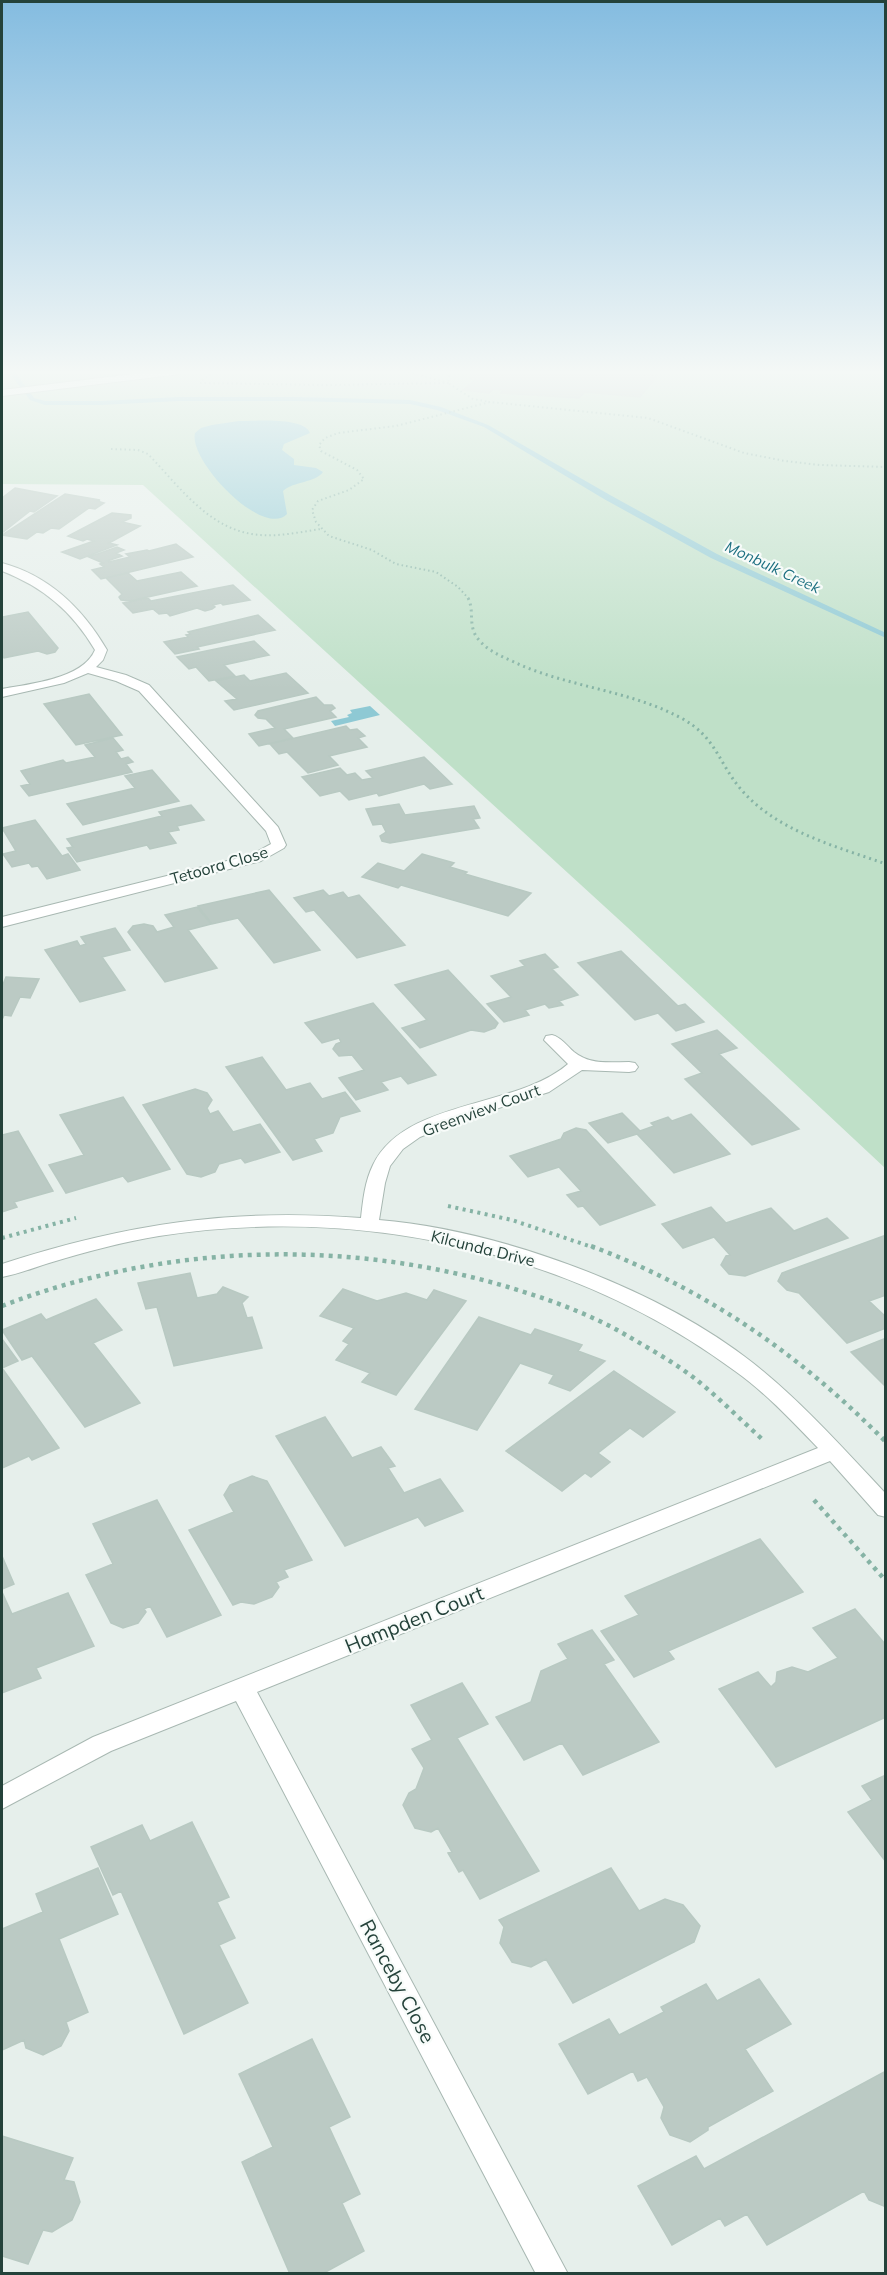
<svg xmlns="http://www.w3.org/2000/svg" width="887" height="2275" font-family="Mulish,sans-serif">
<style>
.green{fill:#bfe0c8}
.water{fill:#8ec9d4}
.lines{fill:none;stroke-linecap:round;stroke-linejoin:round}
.stream{fill:#8ec9d4;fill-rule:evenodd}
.building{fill:#bbcac4;stroke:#b8c9c2;stroke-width:1.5}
.minor-casing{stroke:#a8b8b2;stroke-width:2}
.path-far3{stroke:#86b3a5;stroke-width:2;stroke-dasharray:1.5 3;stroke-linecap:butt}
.path-far2{stroke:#86b3a5;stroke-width:3;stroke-dasharray:2 4;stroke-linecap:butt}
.path-far1{stroke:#86b3a5;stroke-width:4;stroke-dasharray:3 4.5;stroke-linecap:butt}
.path{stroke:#86b3a5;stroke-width:4.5;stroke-dasharray:4 5;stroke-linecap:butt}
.minor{fill:#fff;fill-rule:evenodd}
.labels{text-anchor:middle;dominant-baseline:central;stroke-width:4.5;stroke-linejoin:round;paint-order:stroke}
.far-water-label{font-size:15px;font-style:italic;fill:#1c6f80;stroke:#f7fbf9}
.street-label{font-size:16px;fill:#24423a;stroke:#f7fbf9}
.near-street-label{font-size:20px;fill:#24423a;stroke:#f7fbf9}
</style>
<rect width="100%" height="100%" fill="#e6efeb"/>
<path class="green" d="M2 371H885V1168L627 927 143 485 2 484Z"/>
<path class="water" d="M239 421C255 421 304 417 310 433L284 444 282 450 294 459V465L316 468 323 472C315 483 294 481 283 491L287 514C263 539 188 460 195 433L201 428 212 425Z
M370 706 380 715 335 726 331 721 349 717 347 715 352 713 350 710Z"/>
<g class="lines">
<path class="stream" d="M8 371H14L34 398 45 401H101L179 397H295L410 400 441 407 488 425 610 495 717 554 886 633V638L711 558 604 499 484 427 437 410 410 404 295 401H179L101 405H45L30 400Z"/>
</g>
<path class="building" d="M483 371H498L496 373H501L503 371H581L579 374 595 376 597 374 588 373 609 371 657 376 640 397 585 392 579 398 501 393 503 390 494 389 489 393 463 390 473 382 475 380 470 379 476 372Z
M15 488 57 496 34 512 30 511 2 533V498Z
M65 494 100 500 97 501 104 503 95 509 89 508 59 529 51 528 43 533 37 532 27 539 2 535Z
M112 513 131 515V518L122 522 140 526 109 543 117 545 80 559 62 552 94 541 87 539 83 541 68 536Z
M176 544 193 557 101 579 92 570 104 567 100 564 103 563 89 557 117 547 124 550 116 553 122 556 107 561 109 562 130 557 126 554 147 550 149 551Z
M181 572 197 586 130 601 121 600 119 597 122 594 106 578 128 573 137 581Z
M233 585 250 600 223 605 221 603 213 605 215 607 212 609 205 611 197 608 170 616 167 613 159 614 153 609 133 613 123 603 148 598 151 601Z
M28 612 58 648 55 652 47 654 38 651 4 658 2 655V617Z
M258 615 275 630 197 647 199 649 175 654 164 642 188 637 186 635 190 634 188 632Z
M254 641 269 655 224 665 235 676 209 681 196 667 189 669 177 657Z
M286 673 308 693 234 710 225 701 237 699 216 681 244 675 250 681Z
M89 694 122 735 76 745 44 704Z
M316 697 324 705H332L335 708 330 711 336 717 284 729 293 738 259 746 249 734 275 728 266 719 258 718 255 715 258 711Z
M346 726 350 730 357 729 365 736 358 738 367 747 329 756 338 765 308 773 287 752 279 754 270 744Z
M113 738 123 750 116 752 121 759 128 757 133 762 126 764 132 772 29 796 21 786 30 784 21 771 63 760 66 763 95 757 85 745Z
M424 757 452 784 430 789 424 784 379 796 377 793 349 800 340 791 320 796 302 777 340 768 347 775 355 773 362 780 373 778 366 771Z
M152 770 179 801 83 825 67 804 135 788 125 776Z
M399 804 405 815 474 806 480 818 473 819 479 828 390 843 382 841 380 836 386 832 382 824 373 825 366 809Z
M191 805 204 820 177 826 179 830 168 832 176 843 150 849 147 845 77 862 67 848 73 847 67 839 162 816 159 812Z
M35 820 62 856 68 854 80 870 47 879 38 866 32 867 29 863 12 867 3 854 16 851 2 828Z
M422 854 454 863 450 867 467 872 465 874 531 893 508 916 401 885 398 888 362 877 378 863 404 871Z
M269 890 320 950 274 963 238 918 212 924 198 906Z
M323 890 329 896 343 892 348 898 359 895 405 945 357 958 314 910 306 912 294 898Z
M197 907 211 924 188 930 217 968 165 982 128 932 133 926 144 924 153 926 157 932 174 927 165 915Z
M115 928 130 950 102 957 125 990 80 1002 45 950 77 941 80 946 86 944 81 937Z
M621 951 678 1006 685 1004 704 1022 676 1031 658 1013 635 1020 578 963Z
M545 954 558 967 552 969 578 995 559 1001 563 1005 549 1008 545 1004 525 1010 529 1015 504 1022 487 1004 511 997 491 976 525 966 520 961Z
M448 970 498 1023 495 1028 484 1032 471 1030 420 1048 402 1028 427 1020 395 985Z
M6 977 39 979 30 998 20 997 11 1016 4 1015 2 1020V987Z
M373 1003 436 1075 408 1084 401 1076 381 1082 388 1090 356 1100 339 1078 364 1070 352 1055 339 1056 333 1049 336 1044 341 1042 339 1038 322 1043 305 1023Z
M717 1030 737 1048 719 1054 799 1129 752 1145 685 1079 702 1073 672 1044Z
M262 1057 286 1090 310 1083 322 1099 345 1092 360 1111 340 1117 333 1133 314 1139 322 1151 293 1160 226 1067Z
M195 1089 207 1093 212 1100 207 1108 210 1114 218 1111 233 1132 260 1124 280 1152 245 1163 241 1158 219 1164 215 1172 201 1177 187 1174 143 1105Z
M123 1097 170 1169 128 1182 123 1176 66 1193 49 1165 84 1155 60 1115Z
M622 1113 640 1131 654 1126 651 1123 668 1117 672 1121 691 1114 730 1154 674 1173 637 1134 608 1143 589 1123Z
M576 1128 586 1130 655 1205 600 1225 583 1206 578 1207 567 1195 581 1191 559 1167 528 1177 510 1156 561 1139 564 1133Z
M18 1131 53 1191 14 1202 17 1207 2 1212V1135Z
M711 1207 726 1223 771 1208 794 1231 827 1218 848 1238 745 1276 729 1274 721 1265 726 1256 730 1255 714 1237 683 1248 662 1224Z
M886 1235V1295L869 1301 886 1317V1328L847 1343 799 1293 787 1290 778 1281 782 1273Z
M190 1273 197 1298 217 1294 223 1287 248 1297 242 1303 247 1318 252 1317 262 1348 174 1366 157 1307 146 1309 138 1283Z
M343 1289 377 1301 406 1293 427 1300 434 1290 466 1301 396 1395 362 1382 370 1373 336 1360 349 1344 343 1341 354 1328 320 1316Z
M96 1299 122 1330 93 1343 140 1403 85 1427 32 1356 22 1360 2 1330 41 1314 46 1320Z
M479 1317 531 1335 535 1329 582 1345 578 1351 605 1361 570 1391 549 1383 554 1375 520 1363 477 1430 415 1409Z
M886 1338V1387L851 1352Z
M2 1339 18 1361 2 1368 59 1448 32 1460 29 1456 2 1468Z
M614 1371 675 1412 643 1437 630 1428 598 1453 610 1462 591 1477 585 1473 562 1491 506 1451Z
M325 1417 352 1458 381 1447 395 1466 388 1468 404 1493 440 1479 463 1511 425 1526 418 1517 345 1546 276 1436Z
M252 1476 267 1481 312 1560 284 1570 288 1577 276 1582 279 1587 272 1597 254 1604 241 1602 233 1605 189 1530 234 1512 224 1495 230 1485Z
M157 1500 221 1615 167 1637 150 1606 144 1609 146 1612 138 1623 123 1628 111 1623 86 1575 113 1564 93 1524Z
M760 1539 803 1592 668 1651 674 1659 634 1677 601 1631 639 1615 625 1596Z
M2 1556 14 1584 2 1589Z
M2 1592 12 1614 68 1593 94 1646 36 1668 41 1678 2 1693Z
M855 1609 886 1645V1717L776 1767 719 1689 758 1672 771 1687 776 1682 777 1672 792 1667 808 1672 838 1658 813 1628Z
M592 1630 614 1660 604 1664 659 1742 583 1775 562 1743 524 1760 496 1717 531 1702 541 1671 568 1659 558 1644Z
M462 1683 488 1724 457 1738 539 1871 480 1899 463 1870 459 1872 448 1853 452 1852 438 1828 431 1832 415 1828 403 1805 409 1793 416 1789 424 1768 412 1749 432 1740 411 1705Z
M886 1775V1862L848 1812 872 1800 862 1786Z
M192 1822 229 1897 217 1902 235 1938 219 1945 248 2003 184 2034 121 1891 113 1895 91 1847 142 1825 150 1841Z
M98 1868 118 1914 59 1939 88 2012 66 2022 69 2031 61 2046 43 2055 26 2048 24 2040 2 2050V1929L43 1912 36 1894Z
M611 1868 639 1911 665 1899 683 1905 700 1926 694 1942 573 2003 546 1959 531 1967 512 1962 500 1943 504 1927 499 1920Z
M759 1979 791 2024 745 2049 773 2091 708 2127V2130L690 2142 670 2135 661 2118 664 2107 647 2077 638 2081 633 2071 588 2094 559 2044 609 2019 619 2035 664 2012 661 2007 706 1984 717 2001Z
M312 2039 350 2117 329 2127 360 2194 342 2203 364 2251 322 2274H290L242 2162 273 2147 239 2074Z
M886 2071V2207L869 2200 864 2191 767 2245 747 2214 725 2226 720 2218 672 2245 638 2186 696 2156 704 2169Z
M2 2136 73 2158 64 2180 74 2182 80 2202 72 2220 52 2232 43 2230 28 2264 2 2256Z"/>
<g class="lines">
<g class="minor-casing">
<path id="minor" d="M158 371H185L180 374 2 396V390Z
M2 563C50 576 83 609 107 650L103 660 96 667 126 675 149 685 278 827 286 845 284 848 261 861 2 927V917L251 855 271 844 266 831 139 691 116 681 88 673 64 683 2 697V689C29 684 83 679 95 650 72 611 43 587 2 571Z
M552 1035C561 1037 567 1046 574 1052 590 1065 609 1062 629 1062L635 1063 638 1067 635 1071 629 1072 582 1070 549 1092 464 1119 420 1137 403 1149 390 1166 385 1183 379 1220C500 1230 658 1288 753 1363 802 1402 843 1448 886 1494V1517L878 1515 830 1461 257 1692 568 2274H536L236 1701 111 1751 2 1809V1786L93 1737 818 1448C792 1421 766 1393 735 1371 571 1250 359 1205 159 1236 122 1242 85 1252 49 1263 33 1268 18 1274 2 1277V1264C125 1224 231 1208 361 1218 363 1200 365 1181 373 1165 405 1099 516 1109 568 1064L544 1040 546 1036Z"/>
</g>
<path class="path-far3" d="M450 371 448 383 473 399 490 402
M202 380 210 375 208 371
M200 383 328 385 448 383 404 371
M111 449 138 450 148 454C178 485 207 527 252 534 275 538 299 532 321 529
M469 599 458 587 436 572 396 564 372 550 329 536 316 522 312 510 318 501 349 490 364 479 357 470 321 451 319 445 325 438 338 433 396 426 490 402 648 418 744 453 785 461 820 465 886 467"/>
<path class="path-far2" d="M468 598C475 611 467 627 479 640 488 651 501 656 514 662 567 687 629 690 681 718 715 736 718 761 739 787 775 831 835 846 886 864"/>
<path class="path-far1" d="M448 1206 512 1220 595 1248
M2 1238 76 1218"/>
<path class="path" d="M591 1246C707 1290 799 1354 886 1442
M2 1306C163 1244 343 1238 508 1287 548 1299 590 1314 626 1335 650 1349 677 1364 698 1381 720 1399 741 1420 762 1439
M814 1500 886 1581"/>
<use href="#minor" class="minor"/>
</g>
<linearGradient id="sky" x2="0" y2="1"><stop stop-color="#84bce0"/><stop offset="0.54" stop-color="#f4f8f6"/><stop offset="1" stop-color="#f4f8f6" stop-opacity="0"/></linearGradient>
<rect width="887" height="689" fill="url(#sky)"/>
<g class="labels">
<g class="far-water-label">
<text transform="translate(773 567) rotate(25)">Monbulk Creek</text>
</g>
<g class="street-label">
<text transform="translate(219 865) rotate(-16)">Tetoora Close</text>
<text transform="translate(481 1110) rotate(-20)">Greenview Court</text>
<text transform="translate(483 1248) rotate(14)">Kilcunda Drive</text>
</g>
<g class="near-street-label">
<text transform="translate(414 1619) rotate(-22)">Hampden Court</text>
<text transform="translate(398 1981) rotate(62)">Ranceby Close</text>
</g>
</g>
<rect width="887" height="2275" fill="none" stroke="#24423a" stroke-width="6"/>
</svg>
